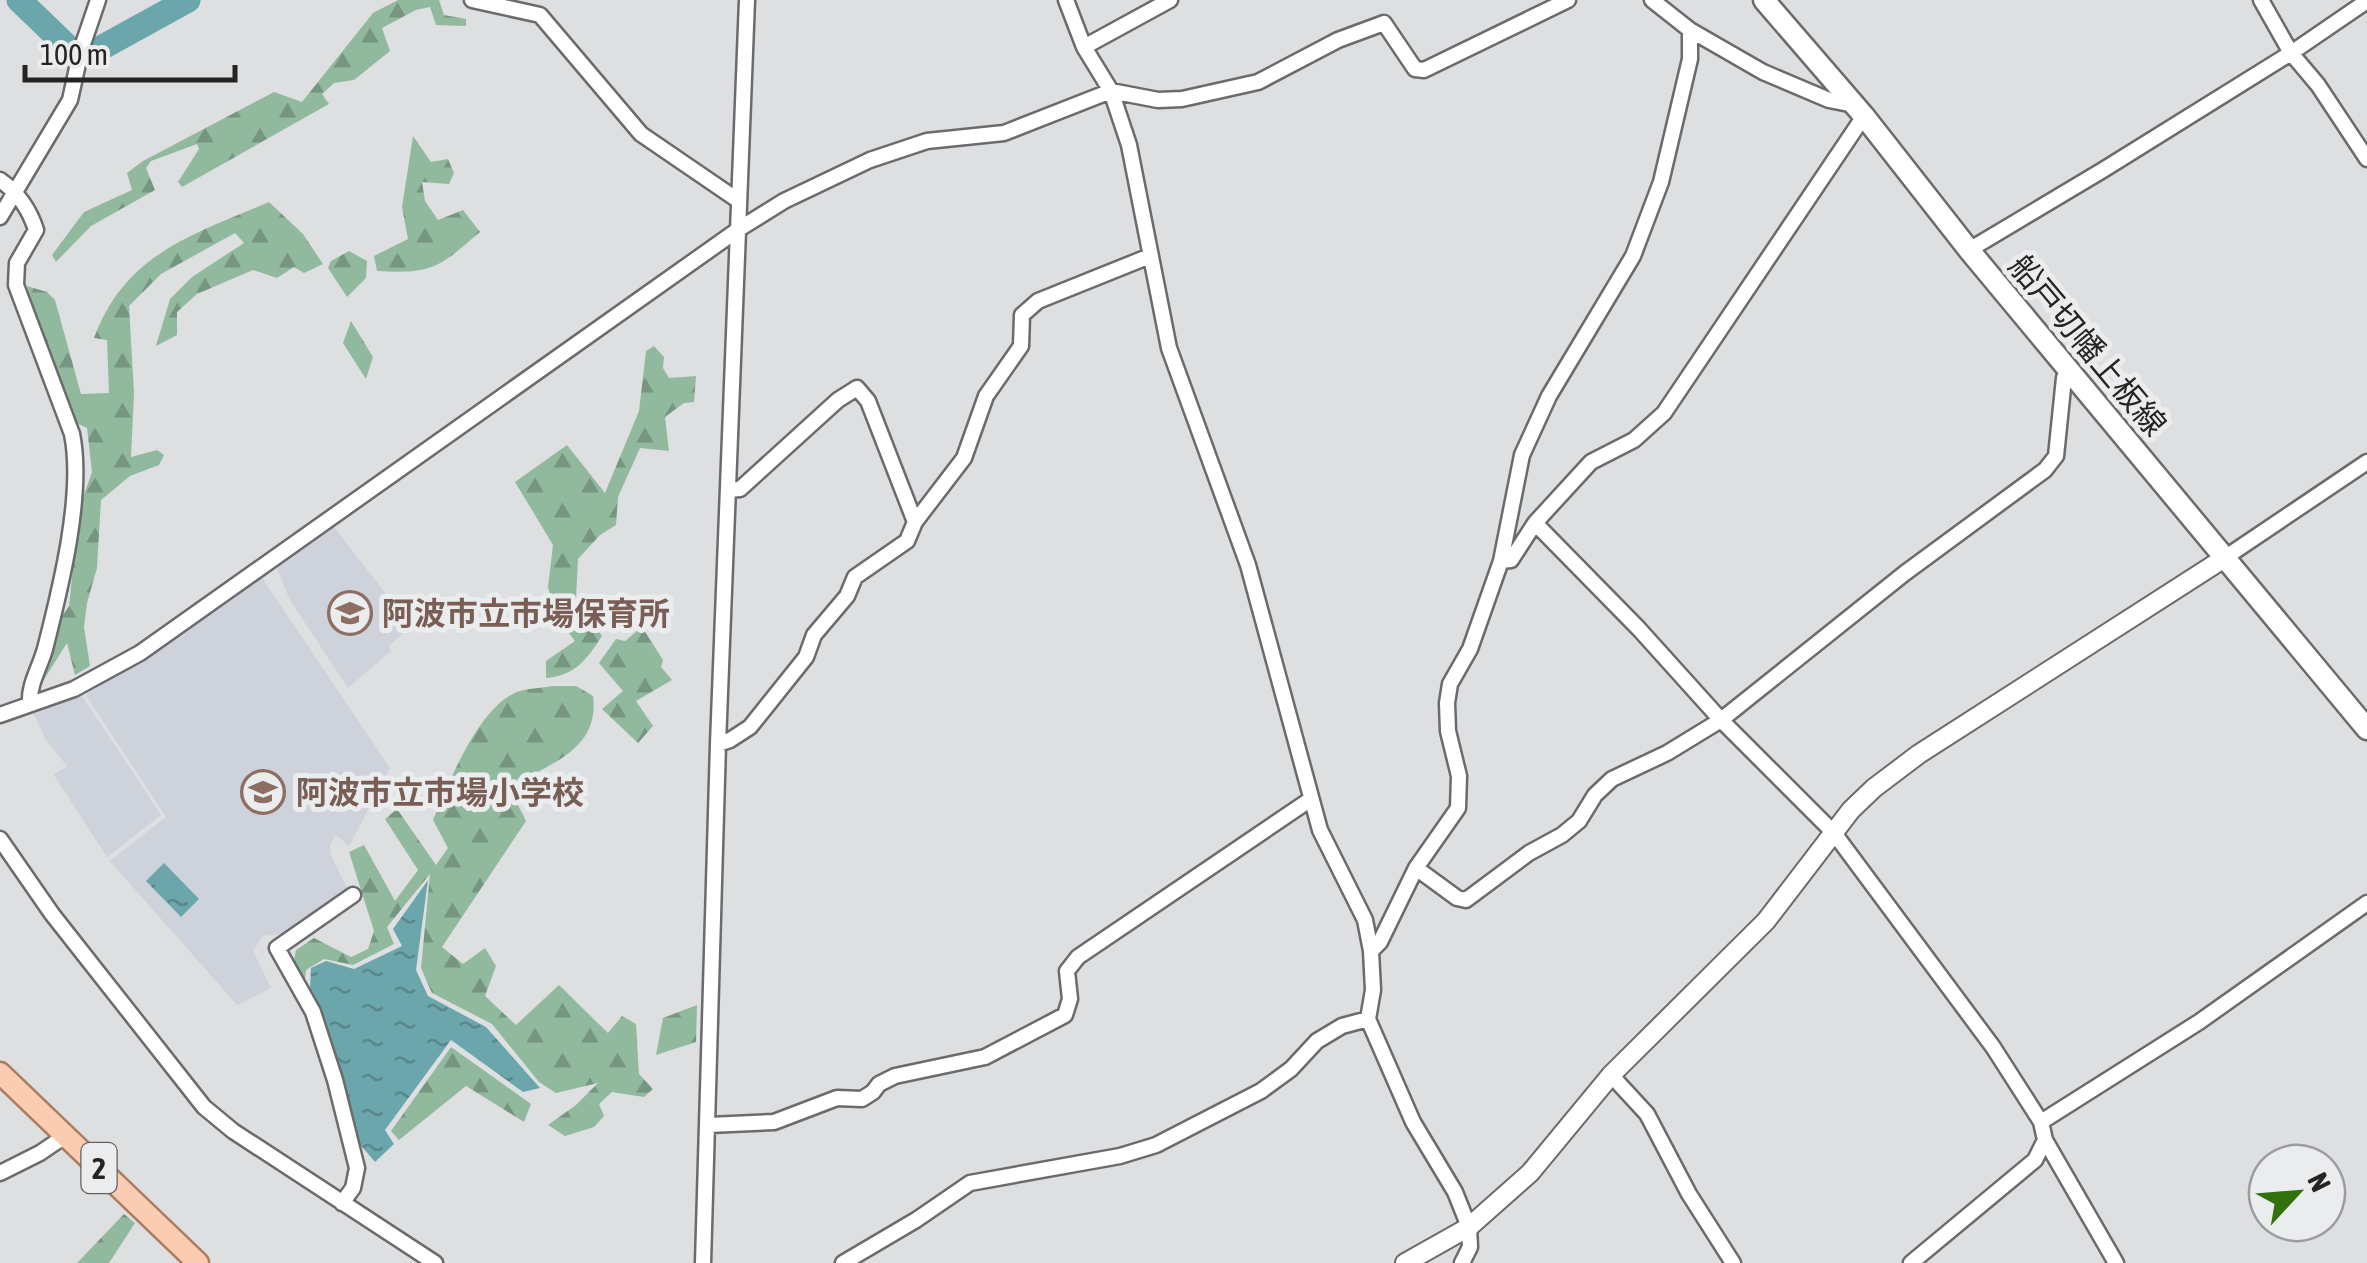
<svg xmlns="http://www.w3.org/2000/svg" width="2367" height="1263" font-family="'Asap Condensed','Noto Sans JP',sans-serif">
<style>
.built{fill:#cdd2db}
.forest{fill:url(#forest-firs)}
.water{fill:url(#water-ripples)}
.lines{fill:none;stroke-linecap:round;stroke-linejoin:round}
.river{stroke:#6ca6ad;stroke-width:25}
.minor-casing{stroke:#6a6b6d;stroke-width:19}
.tertiary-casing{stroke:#6a6b6d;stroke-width:22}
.secondary-casing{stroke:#6a6b6d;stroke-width:25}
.primary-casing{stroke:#ac7c61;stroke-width:25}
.minor{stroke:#fff;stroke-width:14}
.tertiary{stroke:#fff;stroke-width:18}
.secondary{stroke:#fff;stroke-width:20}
.primary{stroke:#facdb3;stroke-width:20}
.labels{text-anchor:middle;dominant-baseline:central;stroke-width:10;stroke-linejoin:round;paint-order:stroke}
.shield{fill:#ebecee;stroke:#606061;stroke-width:2.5}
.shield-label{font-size:30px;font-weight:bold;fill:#242425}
.street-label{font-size:32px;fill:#242425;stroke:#ebecee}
.education-label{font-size:32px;font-weight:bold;fill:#785e54;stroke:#ebecee;text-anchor:start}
</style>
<defs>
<pattern id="forest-firs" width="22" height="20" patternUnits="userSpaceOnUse" patternTransform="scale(2.5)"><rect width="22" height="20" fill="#91b99d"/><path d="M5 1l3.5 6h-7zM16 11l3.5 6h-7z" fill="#769680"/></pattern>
<pattern id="water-ripples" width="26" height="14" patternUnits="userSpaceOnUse" patternTransform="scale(2.5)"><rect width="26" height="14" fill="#6ca6ad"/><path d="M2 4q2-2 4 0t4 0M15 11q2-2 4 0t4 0" fill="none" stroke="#59878d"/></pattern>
</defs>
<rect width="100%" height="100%" fill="#dddfe1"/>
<path class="built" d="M333 526 411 626 389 646 391 651 348 688 290 600 275 564Z
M262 578 390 768 349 846 336 835 330 844V853L347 888 283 934 263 936 253 951 271 988 237 1005 110 861 166 817 86 695 239 589Z
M82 696 161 815 107 857 54 775 67 766 46 740 34 714Z"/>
<path class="forest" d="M398 0H439L444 15 466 19V26L436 25 430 7 416 10 382 28 390 51 354 80 334 83 322 94 329 104 182 187 178 182 199 149 197 144 151 161 146 168 155 190 91 226 56 262 52 255 84 212 132 190 127 173 143 161 274 92 302 102 373 13Z
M413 136 431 162 448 159 454 173 449 184 422 182 425 201 438 220 463 210 480 232C438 268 433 274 377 271L374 256 408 239 402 207Z
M269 202 303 234 323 264 304 273 294 267 277 278 253 270 197 294 177 312V335L156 346 170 299 192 277 244 243 235 233 161 274 129 306 134 393 131 457 157 450 164 455 159 465 130 476 101 500 97 568 87 603 84 627 90 666 75 675 67 643 38 689 57 624 69 606 79 509 92 472 87 428 74 422 35 318 27 286 47 292 55 300 81 394 109 393 107 340 94 338C126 253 192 235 269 202Z
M349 251 367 261 366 278 347 297 328 268 331 261Z
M351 321 373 357 366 379 343 343Z
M654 346 664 357 663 368 669 378 696 376 694 402 684 403 665 417 669 451 640 448 618 497 616 525 600 535 578 559 576 599 602 636C587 659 575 676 546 678V661L575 641 555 615 548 587 553 545 515 482 567 445 605 493 639 411 646 351Z
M642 627 663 660 661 667 672 680 636 701 653 726 638 743 602 709 623 691 599 663 616 639 625 641Z
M552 686H576L593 696C600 750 549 764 509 787L526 821 442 947 463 964 485 948 496 966 485 996 516 1025 559 985 608 1033 622 1016 636 1024 639 1074 653 1089 644 1097 612 1092 599 1104 604 1116 594 1127 565 1136 548 1125 576 1105 598 1083 556 1093 539 1082 492 1024 432 993 421 968 430 874 387 927 394 944 353 965 324 959 306 970 304 987 293 965 296 950 314 938 351 957 368 949 374 931 349 852 364 845 395 901 418 870 385 819 397 809 436 865 448 848 433 820C449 783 479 704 520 691 530 688 542 688 552 686Z
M697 1005 696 1042 656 1055 663 1018Z
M451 1047 531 1104 524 1122 466 1086 399 1140 391 1131Z
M124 1214 135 1223 109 1263H77Z"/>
<path class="water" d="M164 863 199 899 181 917 146 881Z
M428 880 416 970 428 996 486 1027 540 1088 523 1092 451 1040 385 1130 394 1144 375 1162 357 1141 341 1076 310 988 311 968 326 961 354 969 402 946 393 929Z"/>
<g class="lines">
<path class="river" d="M19 0 73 52
M90 54 188 0"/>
<g class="minor-casing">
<path id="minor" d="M472 0 540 15 641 134 739 201
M1066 0 1084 47 1111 91 1129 145 1169 348 1248 565 1320 830 1365 920 1371 951 1373 990 1368 1019 1413 1122 1455 1192 1469 1227 1470 1247 1462 1263
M1652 0 1690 30 1763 72 1829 100 1854 105
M2261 0 2291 53 2318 85 2367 159
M1084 47 1170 0
M0 180C18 193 29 208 36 230L17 263 16 285 72 434C84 493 61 586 46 645 42 664 28 684 30 704
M0 217 70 100 81 50 98 0
M1969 250 2103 170 2291 53 2367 1
M728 490 740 489 838 400 857 388 868 401 915 522
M1535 523 1639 629 1721 720 1834 833 1993 1047 2041 1122 2045 1140 2116 1263
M2226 557 2367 462
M1501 561 1511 560 1535 523 1591 462 1634 440 1664 413 1864 116
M0 715 74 689 140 653 739 229 784 201 870 160 927 141 1004 133 1111 91 1158 100 1182 99 1258 82 1338 40 1384 23 1415 69 1424 70 1568 0
M718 744 730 740 750 727 806 657 814 635 847 596 855 577 907 541 915 522 964 458 986 396 1021 346 1022 315 1038 301 1150 256
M0 839 52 914 204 1107 233 1131 435 1263
M1416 868 1457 898 1466 900 1529 853 1562 835 1579 821 1595 795 1612 779 1667 753 1721 720 1905 573 2045 470 2056 456 2064 378 2069 368
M1371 951 1380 942 1416 868 1458 808 1459 776 1448 731 1447 703 1450 684 1470 649 1501 561 1522 455 1549 396 1633 256 1661 182 1690 59V30
M1611 1075 1647 1114 1689 1194 1733 1263
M2041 1122 2199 1022 2367 903
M709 1125 774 1122 837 1098 862 1099 873 1092 879 1084 895 1076 985 1057 1065 1015 1070 999 1067 971 1078 957 1311 799
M0 1173 40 1153 65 1136
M342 1203 353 1188 357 1168 335 1080 313 1012 277 948 353 895
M703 1263 718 744 747 0
M843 1263 916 1220 970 1183 1120 1156 1156 1145 1261 1091 1291 1069 1317 1041 1342 1026 1368 1019
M1911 1263 2035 1160 2045 1140"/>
</g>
<g class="tertiary-casing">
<path id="tertiary" d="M1405 1263 1469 1227 1530 1173 1611 1075 1766 921 1851 810 1874 788 1919 754 2226 557"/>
</g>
<g class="secondary-casing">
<path id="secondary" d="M1764 0 1864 116 1969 250 2367 729"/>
</g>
<g class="primary-casing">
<path id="primary" d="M0 1073 198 1263"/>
</g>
<use href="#minor" class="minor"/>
<use href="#tertiary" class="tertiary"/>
<use href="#secondary" class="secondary"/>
<use href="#primary" class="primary"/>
</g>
<defs>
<g id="school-ring" transform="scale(2.25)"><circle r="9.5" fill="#ebecee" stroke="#8d6e63" stroke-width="1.5"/><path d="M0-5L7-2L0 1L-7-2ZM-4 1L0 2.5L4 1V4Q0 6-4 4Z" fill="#8d6e63"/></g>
</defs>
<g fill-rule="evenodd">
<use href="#school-ring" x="350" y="613"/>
<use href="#school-ring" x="263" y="792"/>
</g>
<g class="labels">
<rect class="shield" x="81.5" y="1143" width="35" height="50" rx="8"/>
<g class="shield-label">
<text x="99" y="1168">2</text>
</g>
<g class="street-label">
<text transform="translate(2088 345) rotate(50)">船戸切幡上板線</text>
</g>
<g class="education-label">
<text x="382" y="613">阿波市立市場保育所</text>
<text x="296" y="792">阿波市立市場小学校</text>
</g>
</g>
<g transform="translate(2297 1193) rotate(64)"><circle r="48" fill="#ebecee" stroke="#9b9c9e" stroke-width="2.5"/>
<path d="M0-8L18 38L0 25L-18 38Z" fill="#31720c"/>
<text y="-15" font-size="28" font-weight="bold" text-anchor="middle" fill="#242425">N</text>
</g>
<path d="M25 65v15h210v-15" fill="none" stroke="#242425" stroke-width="5"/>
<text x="40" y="65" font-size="30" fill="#242425" stroke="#ebecee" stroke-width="8" paint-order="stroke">100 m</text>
</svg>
